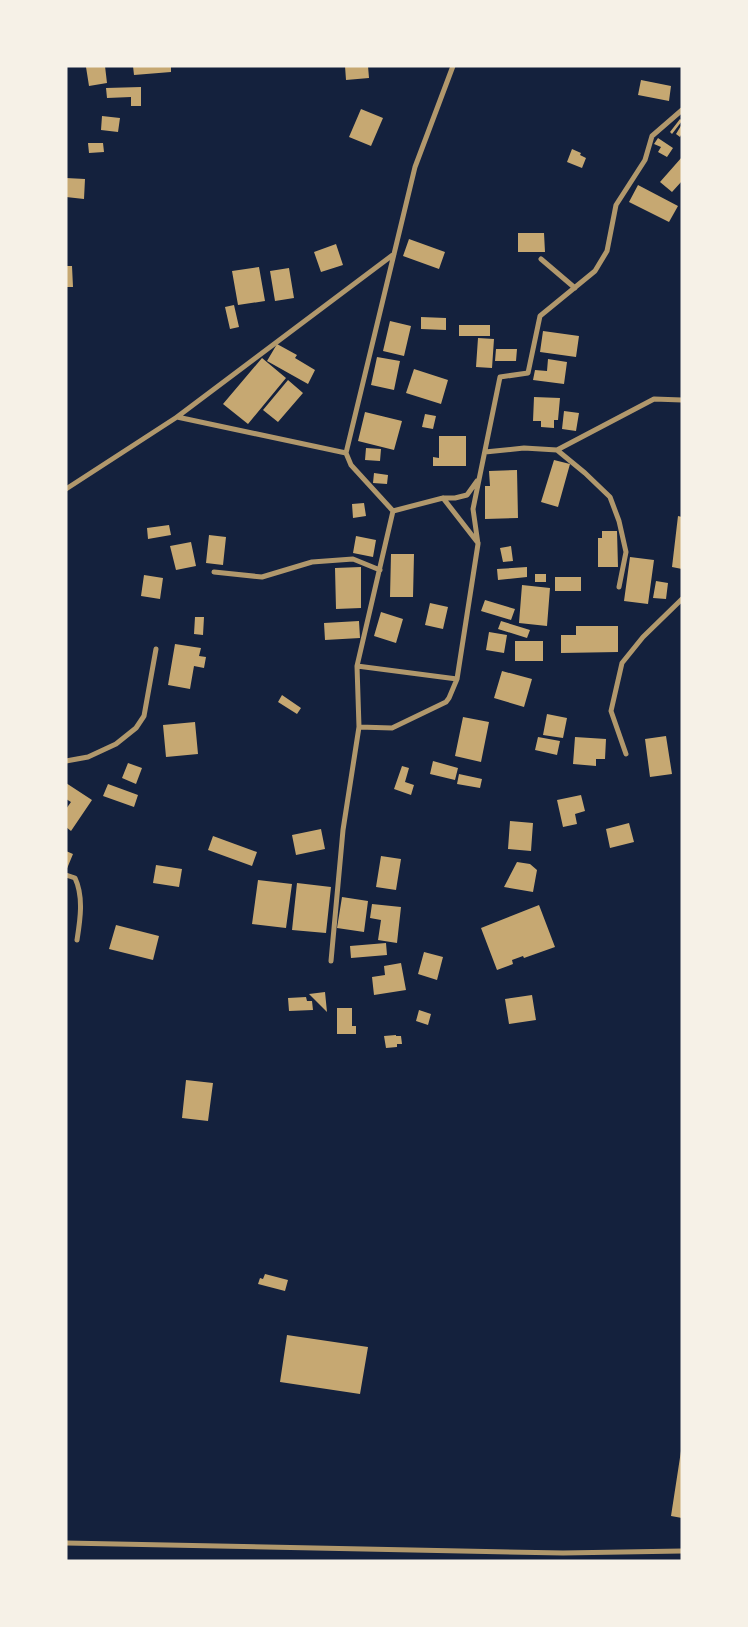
<svg xmlns="http://www.w3.org/2000/svg" width="748" height="1627" font-family="'Source Sans 3',sans-serif">
<style>
.building{fill:#c6a872}
.lines{fill:none;stroke-linecap:round;stroke-linejoin:round}
.minor{stroke:#b1986c;stroke-width:5}
</style>
<rect width="100%" height="100%" fill="#14213d"/>
<path class="building" d="M105 66 107 83 89 86 86 67Z
M133 66H171V72L134 75Z
M345 66H368L369 78 346 80Z
M641 80 671 86 669 101 638 95Z
M141 87V106H131V97L107 98 106 88Z
M361 109 383 118 371 146 349 137Z
M102 116 120 118 118 132 101 130Z
M680 119 682 121 672 134 670 132Z
M682 124V133L680 137 676 134Z
M658 138 673 148 667 157 658 152 661 147 654 144Z
M88 143H103L104 152 89 153Z
M572 149 581 153 580 155 586 158 582 168 567 162Z
M682 157V181L672 192 660 182Z
M66 178 85 179 84 199 66 197Z
M638 185 678 206 669 222 629 202Z
M518 233H544L545 252H518Z
M409 239 445 252 439 269 403 256Z
M336 244 343 265 321 272 314 252Z
M66 266H72L73 287H66Z
M259 267 265 301 238 305 232 271Z
M289 268 294 298 275 301 270 271Z
M234 305 239 327 230 329 225 307Z
M421 317 446 318V330L421 329Z
M390 321 411 326 404 356 383 351Z
M459 325H490V336H459Z
M543 331 579 336 576 357 540 352Z
M478 338 494 339 492 368 476 367Z
M277 344 297 355 295 358 315 370 308 384 267 361Z
M496 349H517L516 361H495Z
M377 357 400 361 394 390 371 385Z
M262 358 286 378 248 424 223 404Z
M548 359 567 362 564 384 533 380 535 370 547 371Z
M414 369 448 380 441 404 406 393Z
M288 380 303 393 278 422 263 410Z
M534 397 560 398 558 420H554V428L541 427V421H533Z
M564 411 579 413 576 431 562 429Z
M365 412 402 421 394 450 358 441Z
M425 414 436 416 433 429 422 427Z
M439 436H466V466H433V457L439 458Z
M366 448 381 449 380 461 365 460Z
M554 460 570 464 558 507 541 502Z
M517 470 518 518 485 519V486H490L489 471Z
M374 473 388 475 387 484 373 483Z
M364 503 366 516 353 518 352 504Z
M678 516 682 517V569L672 567Z
M169 525 171 535 148 539 147 528Z
M602 531H617L618 567H598V538H602Z
M209 535 226 537 223 565 206 563Z
M356 536 376 540 373 557 353 553Z
M191 542 196 566 176 570 170 546Z
M511 546 513 561 503 562 500 548Z
M391 554H414L413 597H390Z
M630 557 654 560 648 604 624 601Z
M361 567V608L336 609 335 568Z
M527 567V577L498 580 497 569Z
M535 574H546V582H535Z
M144 575 163 578 160 599 141 596Z
M555 577H581V591H555Z
M656 581 668 583 666 599 653 598Z
M522 585 550 588 547 626 519 623Z
M485 600 515 609 511 620 481 611Z
M430 603 448 607 443 629 425 625Z
M381 612 403 619 396 643 374 636Z
M195 617H204L203 635 194 634Z
M359 621 360 638 325 640 324 623Z
M501 621 530 630 527 638 498 629Z
M576 626H618V652L561 653V635H576Z
M489 632 507 635 504 653 486 650Z
M515 641H543V661H515Z
M175 644 201 648 199 656 206 657 204 668 194 666 190 689 168 685Z
M502 671 532 679 524 707 494 698Z
M282 695 301 708 297 714 278 702Z
M547 714 567 718 563 738 543 735Z
M463 717 489 722 481 762 455 756Z
M195 722 198 754 166 757 163 725Z
M666 736 672 774 650 777 645 739Z
M538 737 560 741 557 755 535 750Z
M575 737 606 739 605 759H596V766L573 764Z
M433 761 458 768 455 780 430 774Z
M128 763 142 768 136 784 122 778Z
M402 766 409 768 405 782 414 785 411 795 394 789Z
M459 774 482 779 480 788 457 784Z
M66 783 92 800 71 831 66 827V809L71 802 66 799Z
M108 784 138 795 134 807 103 796Z
M581 795 585 811 575 814 577 824 563 827 557 800Z
M510 821 533 823 531 851 508 849Z
M629 823 634 842 610 848 606 829Z
M321 829 325 849 296 855 292 835Z
M213 836 257 852 252 866 208 850Z
M66 851 73 854 66 871Z
M381 856 401 859 396 890 376 887Z
M517 862 530 864 537 870 533 892 504 887Z
M156 865 182 869 179 887 153 883Z
M258 880 292 884 286 928 252 924Z
M297 883 331 887 326 933 292 930Z
M342 897 368 901 364 932 337 928Z
M372 904 401 907 397 943 378 940 381 920 370 918Z
M539 905 555 947 524 958 523 956 512 960 513 964 497 970 481 928Z
M116 925 159 936 153 960 109 949Z
M386 943 387 955 351 958 350 946Z
M424 952 443 957 437 980 418 974Z
M401 963 406 990 374 995 372 977 385 975 384 966Z
M325 992 327 1012 309 994Z
M532 995 536 1020 509 1024 505 999Z
M306 997 307 1001H312L313 1010 289 1011 288 998Z
M337 1008H352V1026H356V1034H337Z
M419 1010 431 1014 428 1025 416 1021Z
M396 1035V1036H401L402 1044H397V1047L386 1048 384 1036Z
M186 1080 213 1083 208 1121 182 1118Z
M265 1274 288 1280 285 1291 258 1284 260 1278 263 1279Z
M287 1335 368 1347 360 1394 280 1382Z
M681 1451H682V1518L671 1516Z"/>
<g class="lines">
<path class="minor" d="M541 259 575 288
M177 417 346 453
M557 450 654 399 682 400
M485 452 524 448 557 450 585 473 610 497 619 521 626 552 619 587
M66 489 177 417 394 254
M443 498 478 543
M393 511 351 465 346 453 415 167 453 66
M393 511 443 498H455L467 495 477 481
M214 572 262 577 312 562 353 559 380 570
M357 666 457 679
M359 727 392 728 446 702 449 698 457 679 478 544 473 509 500 377 528 373 540 316 595 271 607 251 616 205 645 160 652 136 682 110
M626 754 611 711 622 663 643 637 682 599
M66 761 88 757 116 744 136 728 144 716 156 649
M66 875 75 878C84 897 80 921 77 940
M331 961 343 830 359 727 357 666 393 511
M66 1543 563 1553 682 1551"/>
</g>
<rect width="748" height="1627" fill="none" stroke="#f6f1e7" stroke-width="135"/>
</svg>
